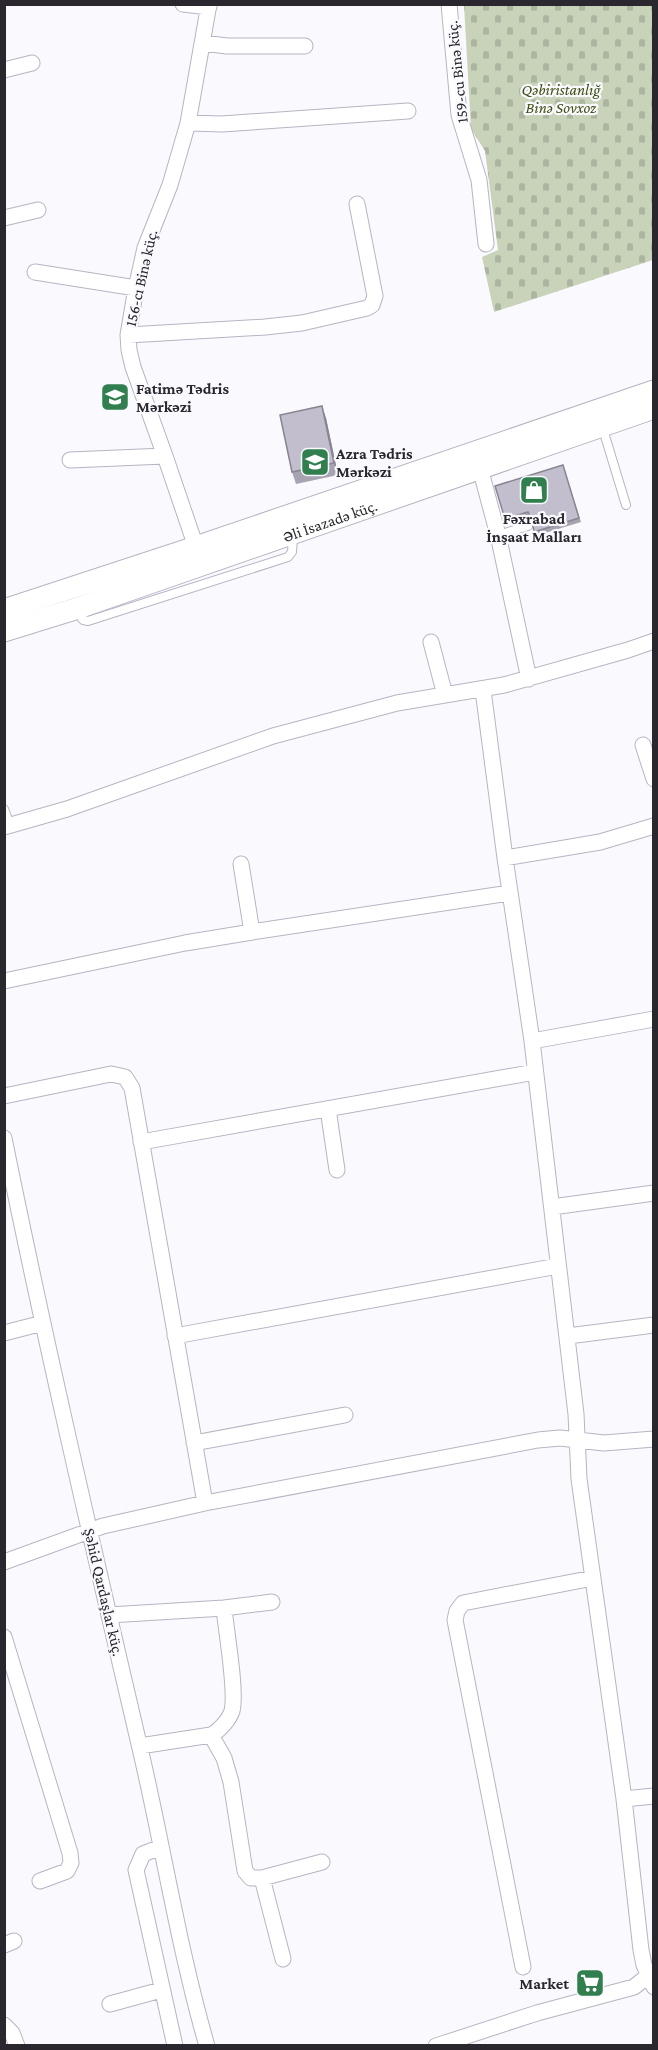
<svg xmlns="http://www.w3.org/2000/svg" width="658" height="2050" font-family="'Crimson Pro',serif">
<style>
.cemetery{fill:url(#cemetery-stones)}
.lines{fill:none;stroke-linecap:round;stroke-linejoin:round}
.lane-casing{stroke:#b8b4c3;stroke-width:10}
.street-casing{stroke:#b8b4c3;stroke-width:17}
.secondary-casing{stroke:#b8b4c3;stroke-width:23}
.lane{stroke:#fff;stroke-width:8}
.street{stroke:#fff;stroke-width:15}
.secondary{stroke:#fff;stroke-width:21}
.wall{fill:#a7a3b1}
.shaded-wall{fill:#888590}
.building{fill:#c2bece;stroke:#888590;stroke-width:1.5}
.labels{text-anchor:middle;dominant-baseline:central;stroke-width:4.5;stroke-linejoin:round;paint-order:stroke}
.street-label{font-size:16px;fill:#2a282e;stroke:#faf9fd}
.park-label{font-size:16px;font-style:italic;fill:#3c5113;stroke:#faf9fd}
.poi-label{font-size:16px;font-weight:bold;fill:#2a282e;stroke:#faf9fd;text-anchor:start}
</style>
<defs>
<pattern id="cemetery-stones" width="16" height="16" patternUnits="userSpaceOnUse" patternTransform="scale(1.5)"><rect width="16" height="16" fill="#c8d3b9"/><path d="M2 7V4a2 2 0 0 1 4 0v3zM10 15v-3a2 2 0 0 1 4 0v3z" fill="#acb59f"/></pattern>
</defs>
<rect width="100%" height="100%" fill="#faf9fd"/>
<path class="cemetery" d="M464 5H653V260L494 312 482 257 498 250 485 151 471 129Z"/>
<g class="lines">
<g class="lane-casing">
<path id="lane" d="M602 426 626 505
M498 535 528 526
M76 610 83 620 88 621 288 557 292 552 293 537
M4 809 10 825"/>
</g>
<g class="street-casing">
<path id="street" d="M183 4 209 7
M449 4 459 115 479 180 486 244
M203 43 227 46H305
M4 70 32 63
M188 123 222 124 408 111
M4 218 38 210
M35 272 136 288
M128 335 265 327 302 323 367 308 372 305 375 296 357 204
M70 460 165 456
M480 468 498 535 529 679
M196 547 165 456 133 367 129 350 128 335 136 288 145 248 170 185 188 123 209 4
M431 642 445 695
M483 690 505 858 532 1041 576 1414 579 1479 624 1799 641 1950 644 1965 654 1987
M643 745 654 779
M4 827 67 809 273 736 397 703 504 685 628 650 654 641
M505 858 600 842 654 826
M241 864 252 932
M4 981 185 943 252 932 510 893
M532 1041 654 1019
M4 1096 111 1074 125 1077 132 1088 205 1503
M328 1109 337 1170
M4 1138C45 1341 92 1543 139 1744 163 1845 178 1946 207 2046
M141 1142 535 1072
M552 1207 654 1193
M4 1333 43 1323
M175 1336 558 1266
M568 1336 654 1325
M194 1443 345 1415
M4 1562 103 1526 205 1503 538 1440 560 1438 604 1443 654 1439
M109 1615 224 1608 272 1602
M4 1637 70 1853 71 1863 67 1871 40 1881
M211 1735C219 1731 229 1720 232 1711 237 1691 226 1631 224 1608
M140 1746 211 1735 224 1758 231 1782 245 1871 251 1878H262L283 1959
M624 1799 654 1796
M161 1847 143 1854 136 1870 175 2046
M262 1878 322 1862
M4 1945 14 1941
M523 1967 455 1620 457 1611 463 1603 593 1578
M110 2004 161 1990
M4 2025 12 2033 17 2046
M436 2046 537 2013 634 1987 654 1971"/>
</g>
<g class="secondary-casing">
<g id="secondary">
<path d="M4 610 196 547 654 391"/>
<path id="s1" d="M4 631 75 609 654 408"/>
</g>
</g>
<use href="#lane" class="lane"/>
<use href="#street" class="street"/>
<use href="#secondary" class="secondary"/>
</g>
<path class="wall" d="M326 418 338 475 296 484 292 472Z
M563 465 581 522 535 536 532 522 529 516 507 523 495 486Z"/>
<path class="shaded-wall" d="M322 406 326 418 338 475 334 463Z"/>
<path class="building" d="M322 406 334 463 292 472 280 415Z
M563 465 579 518 534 532 532 520 528 512 505 519 495 486Z"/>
<defs>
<g id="university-square" transform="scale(1.5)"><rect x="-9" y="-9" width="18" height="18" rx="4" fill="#317f4f" stroke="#faf9fd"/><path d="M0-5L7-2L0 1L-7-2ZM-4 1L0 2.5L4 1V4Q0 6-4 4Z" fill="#fff"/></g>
<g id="shop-square" transform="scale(1.5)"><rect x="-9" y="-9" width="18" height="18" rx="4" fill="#317f4f" stroke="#faf9fd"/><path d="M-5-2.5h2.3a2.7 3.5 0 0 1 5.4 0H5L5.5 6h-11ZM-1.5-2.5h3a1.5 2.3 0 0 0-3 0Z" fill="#fff"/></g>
<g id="supermarket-square" transform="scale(1.5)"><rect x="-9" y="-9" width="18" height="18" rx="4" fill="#317f4f" stroke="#faf9fd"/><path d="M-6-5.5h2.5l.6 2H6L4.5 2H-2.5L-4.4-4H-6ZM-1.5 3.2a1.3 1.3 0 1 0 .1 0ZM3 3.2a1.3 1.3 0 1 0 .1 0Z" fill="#fff"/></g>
</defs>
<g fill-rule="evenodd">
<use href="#university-square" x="115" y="397"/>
<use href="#university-square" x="315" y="462"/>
<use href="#shop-square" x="534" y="490"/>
<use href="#supermarket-square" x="590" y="1983"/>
</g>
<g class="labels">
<g class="street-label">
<text transform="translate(457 72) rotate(-96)">159-cu Binə küç.</text>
<text transform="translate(141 278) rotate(-77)">156-cı Binə küç.</text>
<text stroke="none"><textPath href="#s1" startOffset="344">Əli İsazadə küç.</textPath></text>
<text transform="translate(104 1592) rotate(77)">Şəhid Qardaşlar küç.</text>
</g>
<g class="park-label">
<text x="561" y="89">Qəbiristanlığ<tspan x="561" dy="18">Binə Sovxoz</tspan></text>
</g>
<g class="poi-label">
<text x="136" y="388">Fatimə Tədris<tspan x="136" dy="18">Mərkəzi</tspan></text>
<text x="336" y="453">Azra Tədris<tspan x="336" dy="18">Mərkəzi</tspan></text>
<text x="534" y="518" text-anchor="middle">Fəxrabad<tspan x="534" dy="18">İnşaat Malları</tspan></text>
<text x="569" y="1983" text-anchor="end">Market</text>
</g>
</g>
<rect width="658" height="2050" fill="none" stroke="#2a282e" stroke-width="12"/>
</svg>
